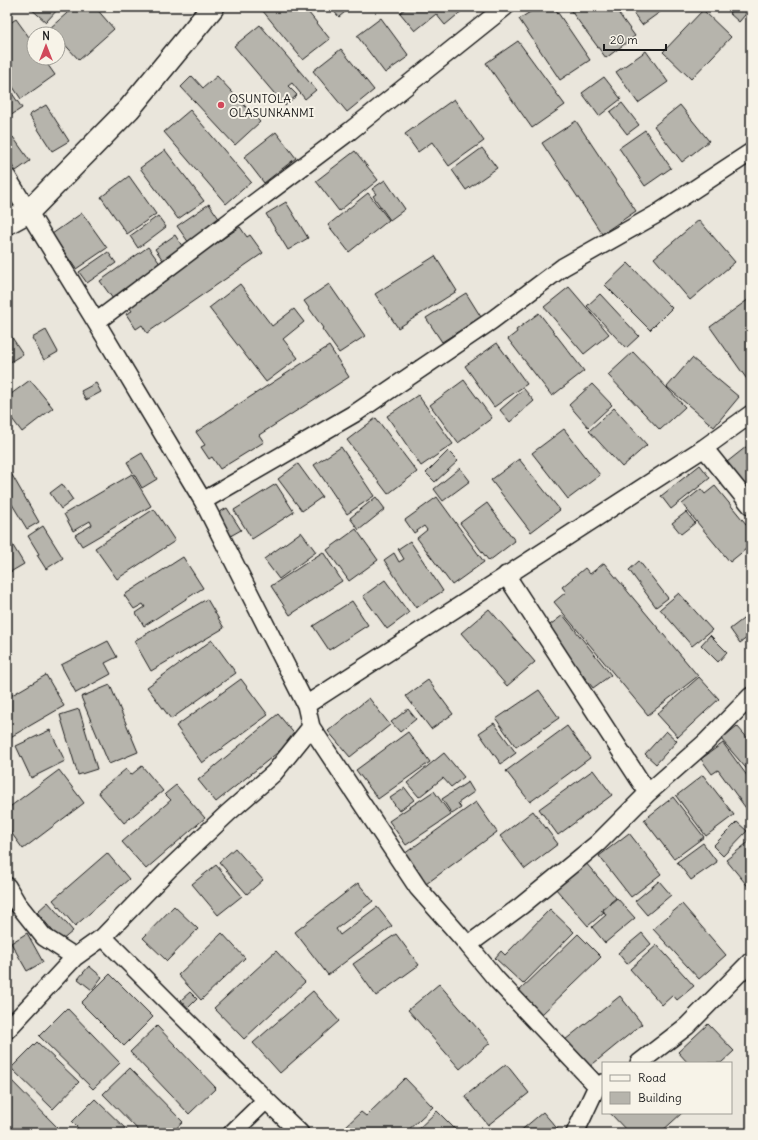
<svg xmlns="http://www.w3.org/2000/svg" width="758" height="1140" font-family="Delius,sans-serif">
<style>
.building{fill:#b6b4ac;stroke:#1c1c1c}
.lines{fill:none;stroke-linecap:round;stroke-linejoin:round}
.street-casing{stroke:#1c1c1c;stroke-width:20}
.secondary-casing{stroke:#1c1c1c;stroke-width:25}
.street{stroke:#f7f3e8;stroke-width:17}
.secondary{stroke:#f7f3e8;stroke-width:22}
.poi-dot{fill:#d1495b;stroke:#f7f3e8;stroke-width:1.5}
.labels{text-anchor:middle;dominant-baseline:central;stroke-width:4;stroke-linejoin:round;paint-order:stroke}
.poi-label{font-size:12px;fill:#1c1c1c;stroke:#f7f3e8;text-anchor:start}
</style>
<rect width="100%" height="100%" fill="#eae6dc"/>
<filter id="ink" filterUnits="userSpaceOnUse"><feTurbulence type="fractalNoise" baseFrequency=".025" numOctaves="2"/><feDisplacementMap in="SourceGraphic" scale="8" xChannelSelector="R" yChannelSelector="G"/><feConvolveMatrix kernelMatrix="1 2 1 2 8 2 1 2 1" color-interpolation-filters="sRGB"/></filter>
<g filter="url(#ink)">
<path class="building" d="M29 7H60L46 22Z
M74 7H95L114 29 79 60 58 37V34H55L50 28Z
M265 7H304L330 39 303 60 262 10Z
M330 7H351L339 17Z
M407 7H461L463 10 445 25 436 14 415 31 400 13Z
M538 7H554L590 60 560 80 519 19Z
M568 7H614L635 36 606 58Z
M629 7H667L642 25Z
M735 7H751V8L739 22 729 13Z
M703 10 731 37 691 79 663 52Z
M381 18 409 56 385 73 357 36Z
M16 19 34 44V58H43L55 75 21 99 7 78V25Z
M260 25 316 90 305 99 292 83 288 86 297 95 285 106 234 46Z
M518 41 565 105 532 128 486 63Z
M341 49 374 90 347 112 313 71Z
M646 51 668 82 638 103 616 72Z
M192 76 203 88 217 76 260 122 235 145 181 87Z
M604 77 621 99 599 116 582 93Z
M7 86 22 108 7 118Z
M454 99 484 141 449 166 432 142 418 152 405 134Z
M622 103 639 125 627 134 610 112Z
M46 105 69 141 52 151 29 115Z
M680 105 709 141 682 162 654 126Z
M190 110 251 182 226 204 164 132Z
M576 121 636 211 602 234 542 143Z
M645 130 671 168 645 186 619 148Z
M276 132 296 158 264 183 244 157Z
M13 137 30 161 16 171 7 159V140Z
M482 148 497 168 466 190 452 170Z
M165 150 204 201 178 219 140 168Z
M355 151 378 180 339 211 316 181Z
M129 176 156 214 127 234 101 197Z
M385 180 405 209 390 220 373 196 376 194 372 189Z
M368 193 389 220 349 252 328 225Z
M286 202 308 238 288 250 266 214Z
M209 204 220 220 189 243 177 226Z
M82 213 107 248 76 269 52 234Z
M158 216 166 227 138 248 130 236Z
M699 220 735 262 690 300 654 258Z
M240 227 247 237 250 235 263 253 147 333 142 325 136 329 126 314 132 311 127 304Z
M175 235 184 249 165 263 155 249Z
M148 247 161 265 113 299 100 281Z
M108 252 116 263 87 283 79 272Z
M435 256 457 291 398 328 375 294Z
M628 263 672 308 650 330 605 285Z
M240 284 272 326 294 309 304 322 283 339 298 358 266 382 209 308Z
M329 284 365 336 339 353 322 329 323 328 304 301Z
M569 287 609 334 584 354 544 307Z
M466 293 481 317 442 342 426 318Z
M600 294 639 336 626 348 587 306Z
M749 299 751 303V385L710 327Z
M539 313 584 371 552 396 508 339 517 332 516 330Z
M7 330 23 354 7 364Z
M46 330 58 352 44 360 32 338Z
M497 343 527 384 494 407 465 366Z
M329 346 349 377 259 435 264 442 220 469 212 457 209 459 201 447 205 445 196 432Z
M633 352 685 407 660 430 608 375Z
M692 358 739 397 714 427 667 387Z
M30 380 53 408 22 432 7 412V397Z
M464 380 492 418 458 443 430 405Z
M96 383 101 392 86 400 81 391Z
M592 384 612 405 588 427 569 405Z
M524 389 534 401 510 422 500 410Z
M418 395 453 444 421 466 387 416Z
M614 408 647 445 622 467 589 431Z
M376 418 417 472 388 494 347 440Z
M564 429 600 475 568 499 532 453Z
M751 443V492L727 462Z
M341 447 374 496 347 514 314 465Z
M448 451 458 461 435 482 426 473Z
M142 453 157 479 142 488 127 462Z
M519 459 560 510 531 532 491 480Z
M298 464 322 497 302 511 278 479Z
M700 465 710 478 671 509 661 496Z
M460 468 470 481 443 501 434 489Z
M132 474 151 506 82 546 75 535 92 525 90 521 73 531 64 514Z
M12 475 39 522 27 529 7 496V477Z
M62 484 73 500 61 509 50 493Z
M276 484 294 512 252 539 234 510Z
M715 486 751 530V545L730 562 682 504 701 489 705 494Z
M376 497 385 509 359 530 350 518Z
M437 497 484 562 452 585 417 538 427 530 424 526 414 533 405 520Z
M487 503 515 541 489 561 460 523Z
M227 508 241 530 225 539 211 517Z
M154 509 175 541 117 579 95 548Z
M686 512 695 523 681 534 672 523Z
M43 526 63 558 46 569 37 555 39 554 28 536Z
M356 529 378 560 349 581 327 550Z
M301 532 316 552 279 579 264 559Z
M7 536 24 564 7 574Z
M410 541 443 591 416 608 384 560 394 553 399 562 404 559 398 549Z
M323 552 342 581 290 615 271 586Z
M183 557 203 588 144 626 136 613 145 607 143 604 134 609 124 595Z
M639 561 668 598 656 607 629 570Z
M604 563 698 676 648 715 554 602 566 592 562 587 585 568 590 574Z
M385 580 409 613 387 629 363 596Z
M679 593 712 630 692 646 660 609Z
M207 599 224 628 151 671 134 641Z
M352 601 368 625 329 650 313 626Z
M489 609 535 662 507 686 461 633Z
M751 613V635L740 643 730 629Z
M563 615 611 675 593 688 546 628Z
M710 635 727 652 718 662 701 645Z
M212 640 236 673 171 719 147 687Z
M108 641 117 657 105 663 111 674 76 693 61 665Z
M46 675 64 706 7 739V698Z
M699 677 719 699 678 737 657 714Z
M241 679 268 715 202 763 176 726Z
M428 680 453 714 431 729 406 696Z
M110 685 138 752 109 764 81 697Z
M539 690 559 718 516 747 496 719Z
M369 698 390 725 350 757 328 731Z
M79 709 97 769 78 775 60 715Z
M408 709 416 719 400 732 391 722Z
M278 714 297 737 216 802 198 780Z
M494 723 516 753 501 764 479 733Z
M567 726 590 758 530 802 506 771Z
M737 726 751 742V774L721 739Z
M50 730 65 761 31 778 16 746Z
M666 731 677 741 656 764 645 754Z
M408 732 430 762 378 799 356 770Z
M723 743 751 781V809L748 811 718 770 712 774 701 759Z
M444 753 464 777 451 787 443 778 419 797 407 783Z
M142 766 163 791 124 823 98 792 126 769 131 775Z
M59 770 84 803 23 849 7 827V809Z
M593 770 612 795 558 835 539 809Z
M703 775 734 815 706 836 676 796Z
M468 782 474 792 458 803 461 808 452 814 442 799Z
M176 785 205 818 146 869 122 842 171 800 165 794Z
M405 788 414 800 399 811 390 798Z
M434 791 451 815 406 845 389 821Z
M673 797 704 837 674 859 644 820Z
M476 802 497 832 426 884 404 854Z
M533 811 558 844 525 869 500 836Z
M737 822 747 831 723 856 713 846Z
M629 833 661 874 631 897 599 856Z
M751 840V890L726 860Z
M703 843 717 862 691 880 677 862Z
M235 848 263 880 247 894 219 862Z
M107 853 129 879 75 926 53 900Z
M585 862 616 898 601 910 604 912 588 926 555 888Z
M216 865 242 896 218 915 192 884Z
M659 881 671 895 647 915 635 901Z
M358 883 373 901 336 929 340 935 377 907 392 926 328 975 295 932Z
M617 898 635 918 605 943 592 927 606 915 603 910Z
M48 902 73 931 61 941 37 912Z
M682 904 726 955 699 979 653 929Z
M174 906 198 929 167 961 143 938Z
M550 909 574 932 523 984 495 958 501 951 505 955Z
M27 933 43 962 27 971 11 943Z
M222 933 245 958 201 1000 178 975Z
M642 933 651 944 627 964 618 953Z
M396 934 419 965 376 996 353 964Z
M578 934 601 957 541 1015 518 992Z
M657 945 694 986 677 1000 673 995 662 1005 630 969Z
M276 951 305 982 244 1039 214 1008Z
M89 966 102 977 92 990 78 979Z
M110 974 153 1017 124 1046 81 1003Z
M439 984 490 1043 460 1069 408 1010Z
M313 991 339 1021 280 1073 253 1043Z
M190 992 197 999 188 1008 181 1000Z
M620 996 642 1024 588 1068 565 1040Z
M67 1008 120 1063 93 1089 39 1036Z
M708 1024 734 1051 721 1063H688L678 1052Z
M157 1026 216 1088 189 1114 130 1052Z
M37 1042 79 1082 53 1109 11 1068Z
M506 1064 529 1093 488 1125 465 1096Z
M130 1068 183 1122 171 1133H141L103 1094Z
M7 1076 57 1127 52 1133H7Z
M405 1078 433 1107 405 1133H351L345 1127 361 1112 366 1116Z
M95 1099 130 1133H83L72 1122Z
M437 1111 459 1133H414Z
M543 1112 561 1133H518Z
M610 1113H682L660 1133H629Z"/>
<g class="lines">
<g class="street-casing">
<path id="street" d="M7 177 96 322 203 501 306 705 311 727 418 888 468 945 496 979 597 1086
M96 322 350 131 505 7
M704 448 751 506
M203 501 357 412 491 321 563 267 655 215 751 152
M506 575 648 793
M306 705 704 448 751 414
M7 886 17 903 44 937 75 957
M103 937 266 1100 300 1133
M468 945 521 906 598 843 648 793 706 742 751 696
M7 1030 75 957 103 937 169 869 228 813 274 773 311 727
M639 1063 687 1026 751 961
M232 1133 266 1100
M575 1133 597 1086 603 1083"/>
</g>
<g class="secondary-casing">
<path id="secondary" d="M7 223 29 211 129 109 213 7"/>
</g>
<use href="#street" class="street"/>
<use href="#secondary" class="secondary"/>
</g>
</g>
<circle class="poi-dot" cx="221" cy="105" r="4"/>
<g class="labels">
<g class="poi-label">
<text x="229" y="98">OSUNTOLA<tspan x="229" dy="14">OLASUNKANMI</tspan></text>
</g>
</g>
<rect width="758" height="1140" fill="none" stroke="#f7f3e8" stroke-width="24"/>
<rect x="12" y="12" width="734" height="1116" fill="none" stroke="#1c1c1c" stroke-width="1.5" filter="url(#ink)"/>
<rect x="602" y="1062" width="130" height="52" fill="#f7f3e8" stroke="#9f9d96"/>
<rect x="610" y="1075" width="20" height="6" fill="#f7f3e8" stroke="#9f9d96"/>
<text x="638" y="1082" font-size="12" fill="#1c1c1c">Road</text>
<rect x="610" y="1092" width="20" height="12" fill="#b6b4ac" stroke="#9f9d96"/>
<text x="638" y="1102" font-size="12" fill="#1c1c1c">Building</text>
<g transform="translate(46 46)"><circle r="19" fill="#f7f3e8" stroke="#9f9d96"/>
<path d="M0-3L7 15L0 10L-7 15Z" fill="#d1495b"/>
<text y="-6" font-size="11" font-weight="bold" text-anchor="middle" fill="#1c1c1c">N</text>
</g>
<path d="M604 44v6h62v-6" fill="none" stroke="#1c1c1c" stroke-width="2"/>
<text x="610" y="44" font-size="12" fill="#1c1c1c" stroke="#f7f3e8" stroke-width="3" paint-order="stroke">20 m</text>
</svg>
